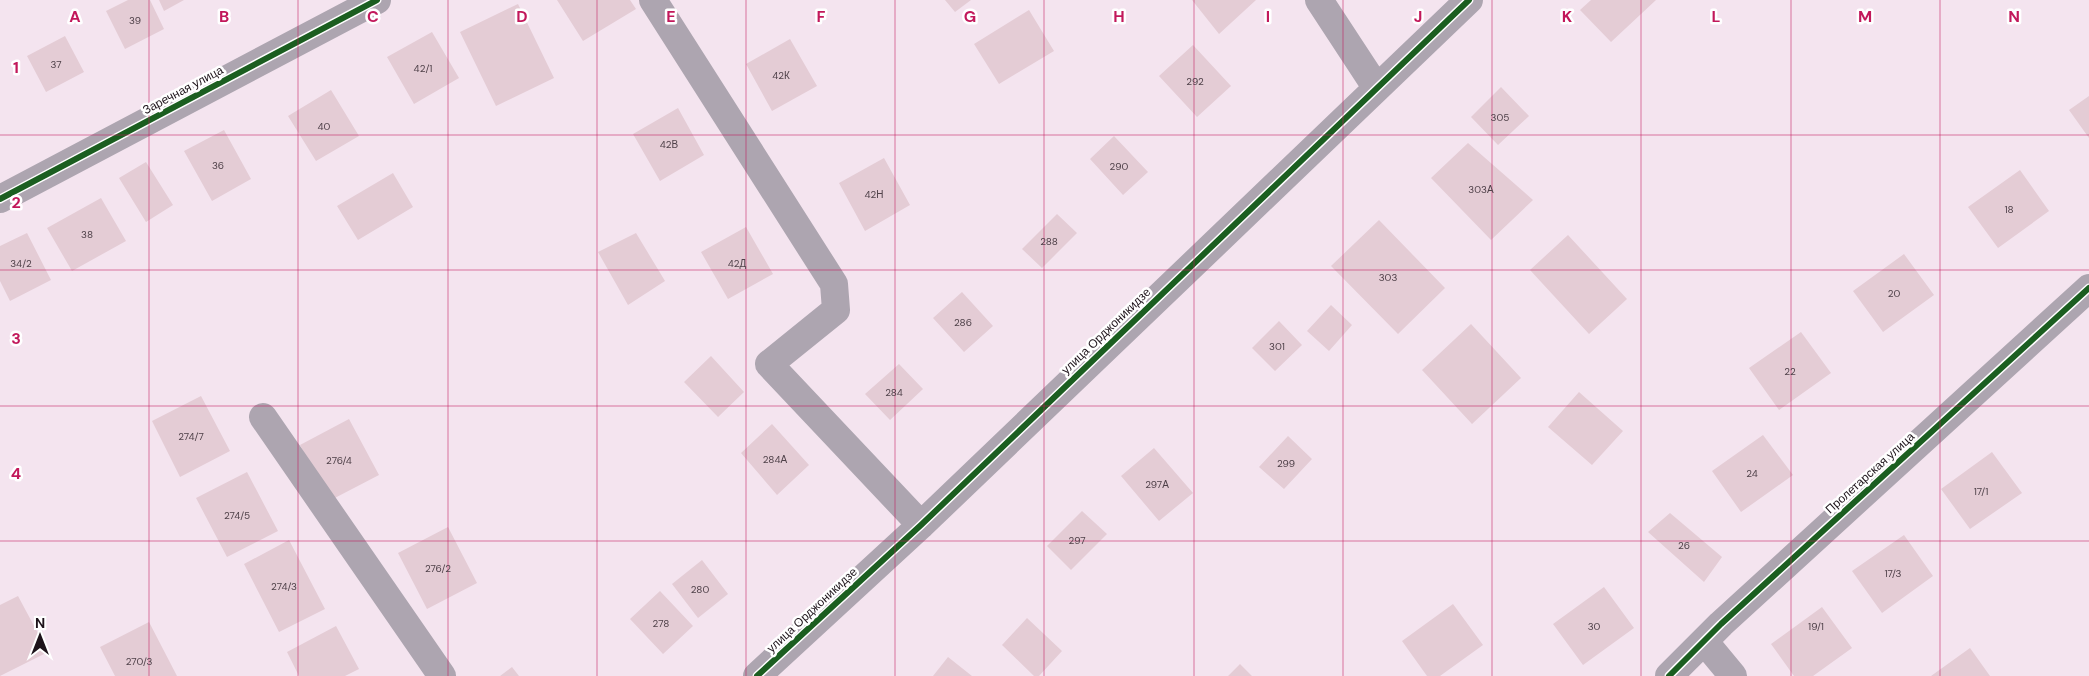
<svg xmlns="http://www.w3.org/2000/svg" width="2089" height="676" font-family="'DM Sans',sans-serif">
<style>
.building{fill:#e4ccd5}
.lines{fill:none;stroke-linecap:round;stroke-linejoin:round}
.minor{stroke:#ada5b0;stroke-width:28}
.cycleway-casing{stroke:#fff;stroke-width:9}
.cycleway{stroke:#1b5e20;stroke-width:6}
.grid{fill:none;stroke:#c2185b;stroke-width:1;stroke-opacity:0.55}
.labels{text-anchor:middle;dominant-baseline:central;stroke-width:5;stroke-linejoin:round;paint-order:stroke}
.number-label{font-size:10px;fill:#4f4149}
.street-label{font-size:12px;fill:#1d131a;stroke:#fff}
.grid-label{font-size:16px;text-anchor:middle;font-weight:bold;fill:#c2185b;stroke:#fff;stroke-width:5;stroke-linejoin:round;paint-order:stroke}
</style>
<rect width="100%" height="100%" fill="#f4e4ef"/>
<path class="building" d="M128 0H150L164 29 125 49 106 11Z
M159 0H184L164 11Z
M557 0H630L636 9 583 41Z
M945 0H971L955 12Z
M1192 0H1256L1219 34Z
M1591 0H1656L1611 42 1580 10Z
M518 4 554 78 496 106 460 32Z
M1029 10 1054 51 999 84 974 44Z
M432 32 459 78 414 104 387 57Z
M65 36 84 72 46 92 27 56Z
M790 39 817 86 772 111 746 64Z
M1193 45 1231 86 1197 117 1159 76Z
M1501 87 1529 116 1498 145 1471 117Z
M331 90 359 136 316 161 288 116Z
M2089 96V138L2069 110Z
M678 108 704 155 660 181 633 134Z
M224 130 251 179 212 201 184 151Z
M1114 136 1148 172 1123 195 1090 159Z
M1468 143 1533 200 1491 240 1431 178Z
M884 158 910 205 865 231 839 183Z
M146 162 173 205 146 222 119 178Z
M2020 170 2049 211 1998 248 1968 207Z
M393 173 413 207 358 240 337 206Z
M101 198 126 241 72 271 47 228Z
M1057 214 1077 233 1042 268 1022 249Z
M1379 220 1445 288 1398 334 1331 266Z
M746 227 773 274 728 299 701 252Z
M27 233 51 280 10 301 0 281V246Z
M636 233 665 281 628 305 598 252Z
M1568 235 1627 299 1589 334 1530 270Z
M1904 254 1934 295 1883 332 1853 291Z
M962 292 993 326 964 352 933 318Z
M1331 305 1352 325 1329 351 1307 331Z
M1279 321 1302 345 1275 371 1252 348Z
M1471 324 1521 378 1472 424 1422 370Z
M1801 332 1831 373 1779 410 1749 368Z
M711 356 744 392 718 417 684 382Z
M899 364 923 389 890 420 865 394Z
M1579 392 1623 431 1592 465 1548 427Z
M201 396 230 451 180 477 152 421Z
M349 419 379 475 329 501 300 445Z
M772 424 809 465 777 495 741 453Z
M1763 435 1793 475 1741 512 1712 471Z
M1288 436 1312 459 1284 489 1259 467Z
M1154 448 1193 493 1159 521 1121 476Z
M1992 452 2022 493 1970 529 1941 489Z
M247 472 278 531 227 557 196 498Z
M1082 511 1107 534 1071 570 1047 546Z
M1670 513 1722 557 1704 582 1648 532Z
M448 527 477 583 427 609 398 553Z
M1904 535 1933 576 1882 613 1852 571Z
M289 540 325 609 279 632 244 564Z
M702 560 728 594 698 618 672 584Z
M1604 587 1634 628 1583 665 1553 624Z
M660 591 693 626 663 654 630 619Z
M18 596 48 652 0 676V605Z
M1453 604 1483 645 1440 676H1427L1402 641Z
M1822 607 1852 648 1813 676H1794L1771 644Z
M1027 618 1062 651 1039 676H1034L1002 645Z
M149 622 177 676H115L100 647Z
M336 626 359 669 345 676H299L287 652Z
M1970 648 1990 676H1931Z
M948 657 972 676H933Z
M1240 664 1252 676H1228Z
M512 667 519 676H500Z"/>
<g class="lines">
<path class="minor" d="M653 0 834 284 836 310 769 364 921 525
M1319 0 1376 87
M0 199 377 0
M263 417 442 676
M1704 641 1733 676
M757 676 921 525 1469 0
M1669 676 1721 624 2089 288"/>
<g class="cycleway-casing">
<path id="cycleway" d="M0 199 377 0
M757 676 921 525 1469 0
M1669 676 1721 624 2089 288"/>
</g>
<use href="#cycleway" class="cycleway"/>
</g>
<path class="grid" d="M149 0V676M298 0V676M448 0V676M597 0V676M746 0V676M895 0V676M1044 0V676M1194 0V676M1343 0V676M1492 0V676M1641 0V676M1791 0V676M1940 0V676M0 135H2089M0 270H2089M0 406H2089M0 541H2089"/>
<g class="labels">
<g class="number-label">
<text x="135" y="20">39</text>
<text x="56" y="64">37</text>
<text x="423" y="68">42/1</text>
<text x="781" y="75">42К</text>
<text x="1195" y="81">292</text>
<text x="1500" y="117">305</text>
<text x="324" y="126">40</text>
<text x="669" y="144">42В</text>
<text x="218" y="165">36</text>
<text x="1119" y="166">290</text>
<text x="1481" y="189">303А</text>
<text x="874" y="194">42Н</text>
<text x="2009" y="209">18</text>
<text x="87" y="234">38</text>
<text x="1049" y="241">288</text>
<text x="21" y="263">34/2</text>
<text x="737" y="263">42Д</text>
<text x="1388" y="277">303</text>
<text x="1894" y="293">20</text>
<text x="963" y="322">286</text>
<text x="1277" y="346">301</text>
<text x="1790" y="371">22</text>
<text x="894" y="392">284</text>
<text x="191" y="436">274/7</text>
<text x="775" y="459">284А</text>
<text x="339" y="460">276/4</text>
<text x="1286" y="463">299</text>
<text x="1752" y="473">24</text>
<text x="1157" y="484">297А</text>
<text x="1981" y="491">17/1</text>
<text x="237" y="515">274/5</text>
<text x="1077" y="540">297</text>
<text x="1684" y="545">26</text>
<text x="438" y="568">276/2</text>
<text x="1893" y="573">17/3</text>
<text x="284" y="586">274/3</text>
<text x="700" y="589">280</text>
<text x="661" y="623">278</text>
<text x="1594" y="626">30</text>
<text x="1816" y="626">19/1</text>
<text x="139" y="661">270/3</text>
</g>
<g class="street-label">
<text transform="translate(183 90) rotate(-28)">Заречная улица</text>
<text transform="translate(1106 331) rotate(-44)">улица Орджоникидзе</text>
<text transform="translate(1870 473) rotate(-42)">Пролетарская улица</text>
<text transform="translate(812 610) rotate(-43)">улица Орджоникидзе</text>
</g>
</g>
<g class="grid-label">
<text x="75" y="22">A</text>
<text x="224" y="22">B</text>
<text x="373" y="22">C</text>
<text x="522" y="22">D</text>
<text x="671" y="22">E</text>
<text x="821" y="22">F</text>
<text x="970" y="22">G</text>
<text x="1119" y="22">H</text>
<text x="1268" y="22">I</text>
<text x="1418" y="22">J</text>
<text x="1567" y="22">K</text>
<text x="1716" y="22">L</text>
<text x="1865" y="22">M</text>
<text x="2014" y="22">N</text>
<text x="16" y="73">1</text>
<text x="16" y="208">2</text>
<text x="16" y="344">3</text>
<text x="16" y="479">4</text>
</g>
<g transform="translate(40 636)" stroke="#ffffff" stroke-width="4" paint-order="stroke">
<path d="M0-4L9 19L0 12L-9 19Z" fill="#1d131a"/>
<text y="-8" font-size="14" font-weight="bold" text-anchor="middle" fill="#1d131a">N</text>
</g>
</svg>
